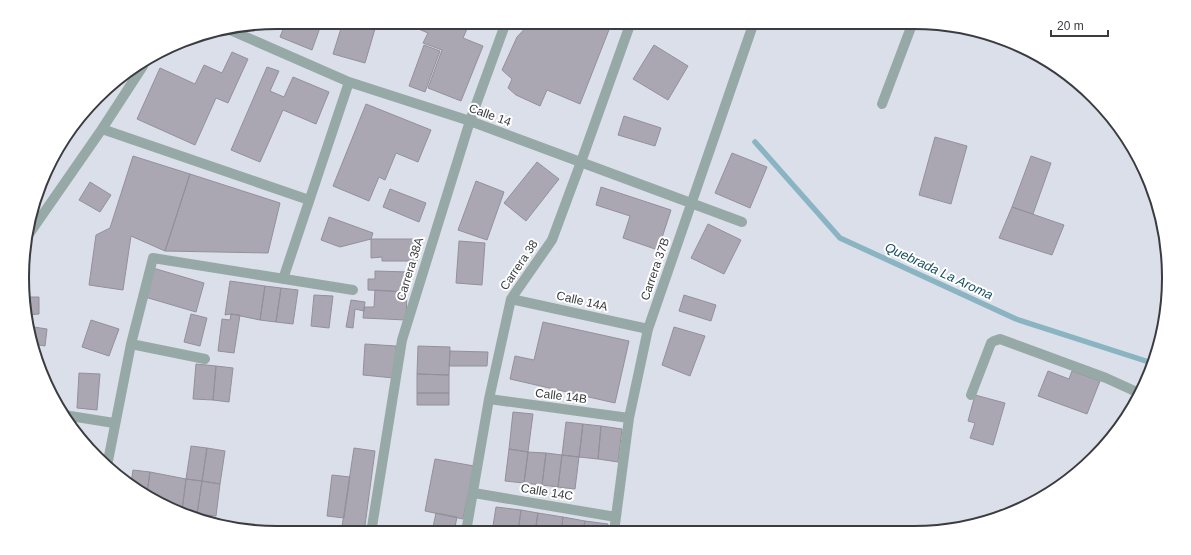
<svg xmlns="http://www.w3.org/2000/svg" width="1191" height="555" font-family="Arial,sans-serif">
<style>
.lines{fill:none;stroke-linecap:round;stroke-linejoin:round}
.stream{stroke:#8bb4c2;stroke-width:5.5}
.building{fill:#aaa7b3;stroke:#93909b}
.street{stroke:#96a9a7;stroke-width:10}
.labels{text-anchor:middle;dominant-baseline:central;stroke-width:4;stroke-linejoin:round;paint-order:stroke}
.street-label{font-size:12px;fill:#3a3c40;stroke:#fff}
.water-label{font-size:13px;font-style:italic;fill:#164f5f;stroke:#fff}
.rim{fill:none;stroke:#3a3c40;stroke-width:2}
</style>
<rect width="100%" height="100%" fill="#dadfea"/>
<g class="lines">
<path class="stream" d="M755 142 840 238 1016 319 1152 363"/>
</g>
<path class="building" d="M286 22H322L312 50 280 37Z
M343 22H377L365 63 333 54Z
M416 22H470L463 38 483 46 461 101 428 88 442 50 423 43 428 33 414 27Z
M531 22H559L563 24 565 22H612L580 104 547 90 540 106 516 95 508 88 512 79 502 70 517 37Z
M424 45 440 51 425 92 409 86Z
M654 45 688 66 668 100 633 79Z
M232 52 248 59 228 103 216 98 195 145 137 119 160 68 195 84 204 65 222 73Z
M267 67 279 71 270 91 284 97 293 77 329 92 316 124 283 110 260 162 231 150Z
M366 104 431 130 418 162 396 153 385 180 379 177 369 201 333 186Z
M624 116 661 128 655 146 618 135Z
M81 119 72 136 70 133Z
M70 133 72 136 60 148 52 162 56 150Z
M935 137 967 146 951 204 919 195Z
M732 153 767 167 750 208 715 193Z
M133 156 190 174 165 251 131 236 123 290 89 285 96 235 110 228Z
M1031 156 1051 163 1033 214 1012 207Z
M537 162 559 179 526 221 504 203Z
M190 174 280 203 268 253 165 251Z
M476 181 504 192 487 240 458 230Z
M90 182 111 195 100 212 79 200Z
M601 187 671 210 658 250 623 238 630 216 596 205Z
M390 189 426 203 419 222 383 207Z
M1012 207 1064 225 1052 255 999 238Z
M329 217 373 233 371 239 340 247 321 240Z
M708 224 741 240 724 274 691 258Z
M371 239H421L417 261H382V257L371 258Z
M459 241 485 243 482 285 456 283Z
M153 268 204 283 196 312 145 297Z
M375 271 409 272 407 292 368 290V279H375Z
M230 281 265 286 260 320 231 314 225 315Z
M265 286 281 288 276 322 260 320Z
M281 288 298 290 293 324 276 322Z
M375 290 407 292 406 320 363 318 364 307H374Z
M314 295 333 296 329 328 311 326Z
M684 295 716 305 711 321 679 311Z
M27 297H39V314L27 315Z
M351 300 365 302 364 311 355 309 353 328 346 327Z
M191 314 207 318 200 346 184 342Z
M231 314 240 315 234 353 218 351 222 319 230 320Z
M91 320 119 329 109 356 82 347Z
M543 322 629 341 615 403 510 379 515 356 534 360Z
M27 326 47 329 45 346 33 344Z
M674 327 705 336 690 376 662 365Z
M365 344 396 346 394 378 363 375Z
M418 346 450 347 449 375 417 374Z
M450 351 488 352 487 366H449Z
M196 364 216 366 213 400 193 399Z
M216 366 233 368 229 402 213 400Z
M42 367H46L45 377Z
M1048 371 1069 379 1072 371 1100 381 1087 414 1038 396Z
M79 373 100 374 97 410 77 408Z
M417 374 449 375V393H417Z
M417 393H449V405H417Z
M975 395 1005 403 993 445 970 438 975 423 968 421Z
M513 412 533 414 528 452 509 449Z
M566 422 583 424 579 457 562 455Z
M583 424 601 426 598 459 579 457Z
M601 426 622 429 618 462 598 459Z
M191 446 207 448 202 481 186 479Z
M207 448 225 451 220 484 202 481Z
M354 448 375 451 364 533H341Z
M509 449 528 452 524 483 505 481Z
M528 452 546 453 542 485 524 483Z
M546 453 562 455 558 487 542 485Z
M562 455 579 457 575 489 558 487Z
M435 459 474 466 463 519 425 511Z
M133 470 150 472 147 493 131 483Z
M150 472 186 479 182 511 174 510 147 493Z
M332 475 350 477 344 518 327 516Z
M186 479 202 481 197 514 182 511Z
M202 481 220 484 216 516 197 514Z
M496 507 521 510 518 532H492Z
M521 510 538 513 535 532H518Z
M436 513 457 517 454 532H432Z
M538 513 563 517 561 532H535Z
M563 517 585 521 583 532H561Z
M585 521 608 524 606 532H583Z"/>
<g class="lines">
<path class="street" d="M230 30 349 82 470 121 742 222
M882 104 913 22
M102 129 309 200
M27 237 102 129 143 66
M283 279 349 82
M511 299 648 329
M131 344 205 359
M971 395 991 343 994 341 1000 339 1106 378 1139 393
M489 399 629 418
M64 415 114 423
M107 466 131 344 153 258 353 290
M474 493 616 517
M466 532 489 399 511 299 552 240 581 162 631 22
M614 532 629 418 648 329 754 22
M371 533 402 340 470 121 506 22"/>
</g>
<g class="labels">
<g class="street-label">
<text transform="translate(490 115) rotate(20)">Calle 14</text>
<text transform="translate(519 265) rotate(-56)">Carrera 38</text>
<text transform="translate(410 269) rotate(-73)">Carrera 38A</text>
<text transform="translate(655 269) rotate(-71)">Carrera 37B</text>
<text transform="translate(582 301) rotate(13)">Calle 14A</text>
<text transform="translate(561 396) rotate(7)">Calle 14B</text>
<text transform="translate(547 492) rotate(9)">Calle 14C</text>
</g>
<g class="water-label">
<text transform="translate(939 271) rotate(25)">Quebrada La Aroma</text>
</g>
</g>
<path d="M0 0H1191V555H0ZM277 29H914A248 248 0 0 1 1162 277V278A248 248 0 0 1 914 526H277A248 248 0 0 1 29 278V277A248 248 0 0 1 277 29Z" fill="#fff" fill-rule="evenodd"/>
<path class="rim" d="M277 29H914A248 248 0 0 1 1162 277V278A248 248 0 0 1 914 526H277A248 248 0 0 1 29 278V277A248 248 0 0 1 277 29Z"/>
<path d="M1051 30v6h57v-6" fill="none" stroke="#3a3c40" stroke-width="2"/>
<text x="1057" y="30" font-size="12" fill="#3a3c40" stroke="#ffffff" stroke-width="3" paint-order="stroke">20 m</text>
</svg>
